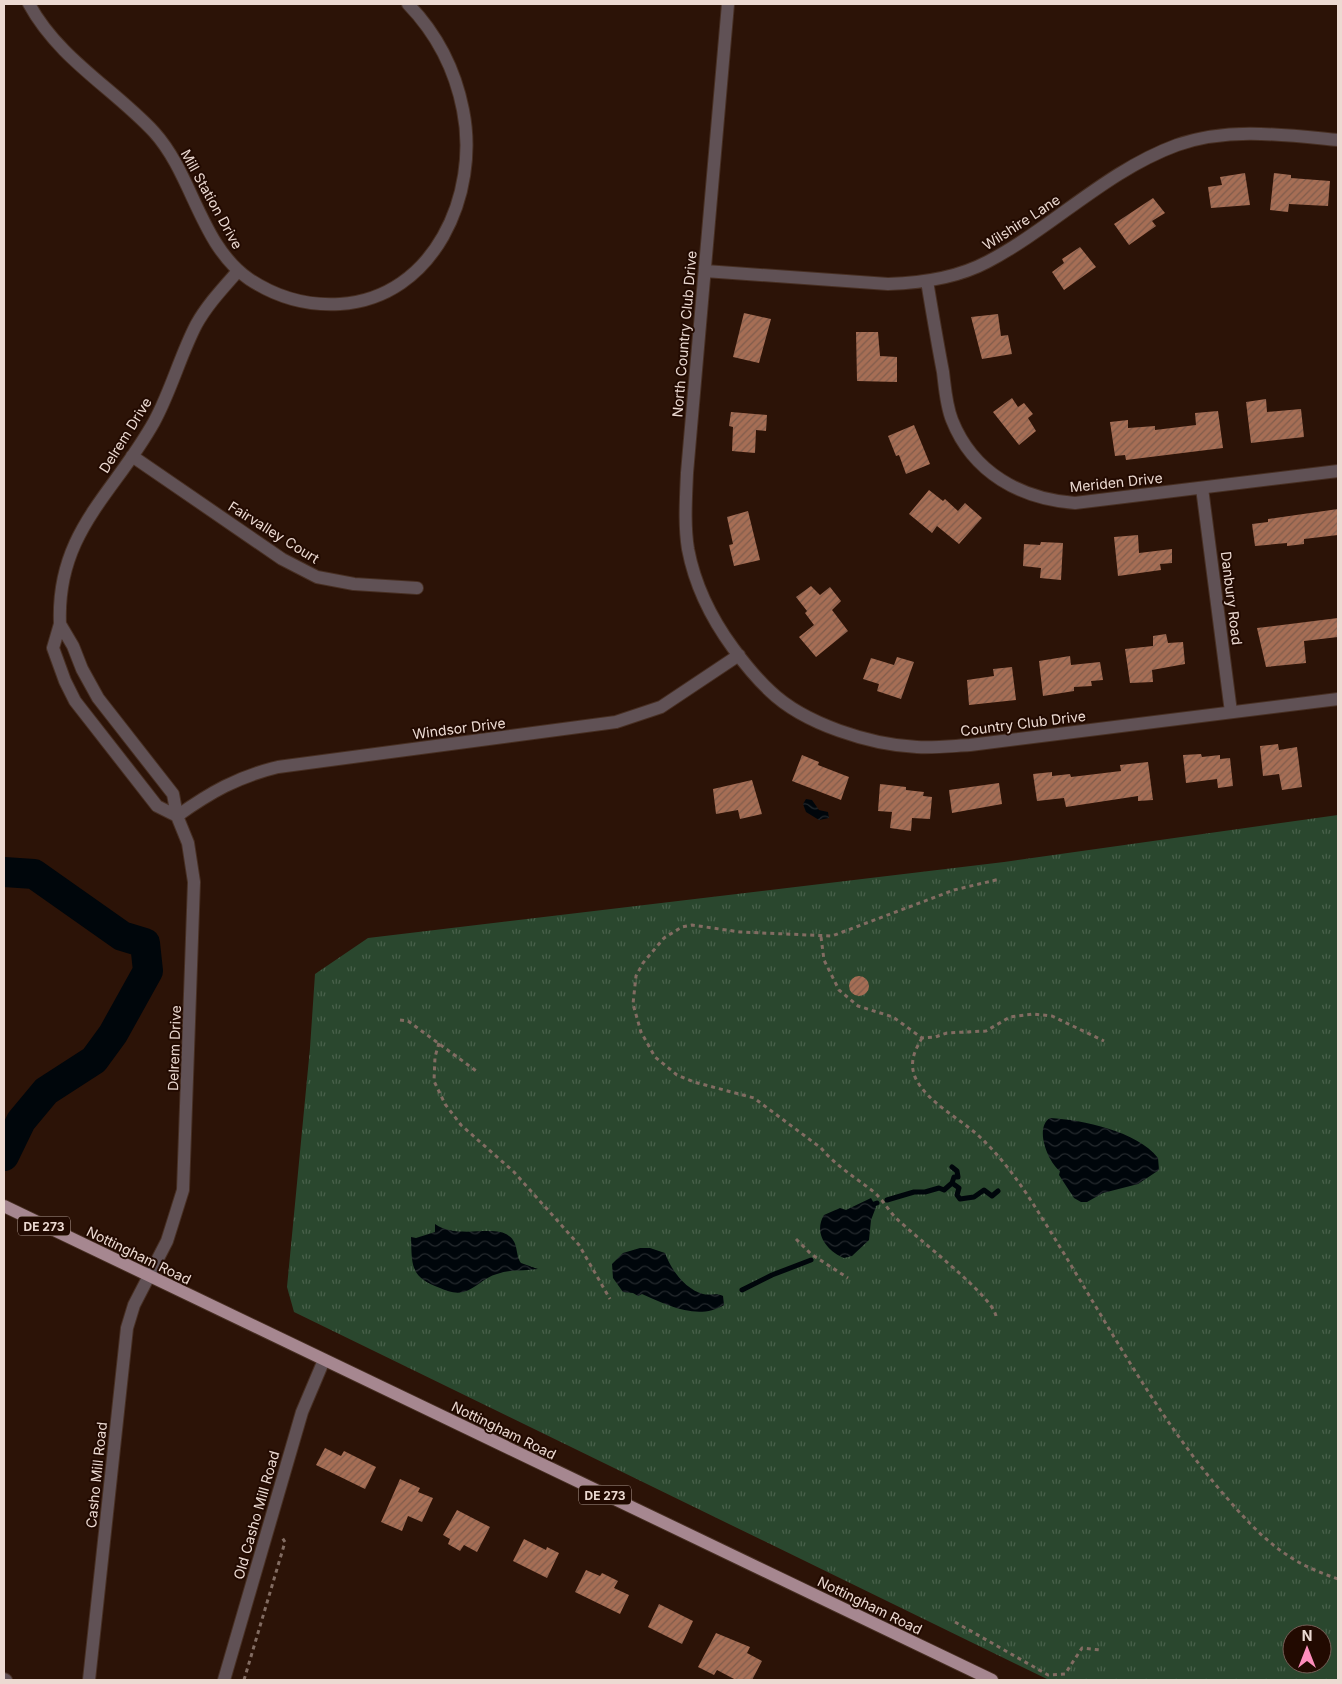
<svg xmlns="http://www.w3.org/2000/svg" width="1342" height="1684" font-family="Inter,sans-serif">
<style>
.grass{fill:url(#grass-tufts);fill-rule:evenodd}
.water{fill:url(#water-waves)}
.lines{fill:none;stroke-linecap:round;stroke-linejoin:round}
.stream{stroke:#00060b;stroke-width:5}
.river{stroke:#00060b;stroke-width:30}
.building{fill:url(#building-hatch)}
.minor-casing{stroke:#472f23;stroke-width:14}
.major-casing{stroke:#472f23;stroke-width:14}
.path{stroke:#826c62;stroke-width:3;stroke-dasharray:4 4;stroke-linecap:butt}
.minor{stroke:#605155;stroke-width:12}
.major{stroke:#a68790;stroke-width:12}
.labels{text-anchor:middle;dominant-baseline:central;stroke-width:4;stroke-linejoin:round;paint-order:stroke}
.shield{fill:#220a01;stroke:#af9c93;stroke-width:1}
.shield-label{font-size:12px;font-weight:bold;fill:#ecdad2}
.street-label{font-size:14px;fill:#ecdad2;stroke:#220a01}
</style>
<defs>
<pattern id="grass-tufts" width="24" height="20" patternUnits="userSpaceOnUse" patternTransform="scale(1.25)"><rect width="24" height="20" fill="#2a472e"/><path d="M3 7l-1-3M5 7V3M7 7l1-3M15 17l-1-3M17 17v-4M19 17l1-3" fill="none" stroke="#49614b"/></pattern>
<pattern id="water-waves" width="16" height="10" patternUnits="userSpaceOnUse" patternTransform="scale(1.25)"><rect width="16" height="10" fill="#00060b"/><path d="M0 5q4-4 8 0t8 0" fill="none" stroke="#252a2e"/></pattern>
<pattern id="building-hatch" width="6" height="6" patternUnits="userSpaceOnUse" patternTransform="scale(1.25)"><rect width="6" height="6" fill="#a66e55"/><path d="M-1 1l2-2M0 6l6-6M5 7l2-2" fill="none" stroke="#805c4c"/></pattern>
</defs>
<rect width="100%" height="100%" fill="#2c1307"/>
<path class="grass" d="M1338 815V1680H1049L294 1312 287 1287 310 1048 315 974 368 938 1004 862ZM1292 1634H1322V1664H1292Z"/>
<path class="water" d="M806 799 812 800 819 810 828 812 829 818 819 820 806 812 803 804Z
M1050 1118C1083 1120 1137 1131 1158 1158L1159 1170 1138 1184 1103 1193 1087 1202H1081L1074 1198 1059 1175 1060 1171C1048 1162 1034 1128 1050 1118Z
M871 1198 876 1207 871 1220 869 1240 852 1256 844 1258C827 1251 813 1233 824 1215L840 1208 846 1210Z
M435 1224C458 1240 494 1224 509 1236 519 1243 515 1255 521 1263L538 1269C524 1271 511 1269 497 1274 484 1277 476 1289 463 1292 455 1294 447 1291 440 1288 410 1277 412 1266 411 1237L416 1238 435 1232Z
M640 1248H650L665 1253C671 1270 685 1289 703 1294 710 1296 717 1292 723 1296L724 1305C698 1321 667 1305 642 1294L638 1296 633 1293 623 1292 613 1278 612 1264 623 1253Z"/>
<g class="lines">
<path class="stream" d="M952 1183 959 1188 957 1195 960 1199 974 1197 984 1190 992 1196 998 1191
M887 1200 914 1192H925L939 1188 944 1190 952 1183 954 1177H958L957 1171 952 1167
M874 1204 877 1203
M742 1290 772 1275 811 1260"/>
<path class="river" d="M4 872 34 874 122 936 145 943 148 971 113 1034 94 1060 46 1091 21 1121 4 1156"/>
</g>
<path class="building" d="M1245 173 1250 205 1211 208 1208 187 1222 185 1220 177Z
M1274 173 1291 175V178L1330 181 1328 206 1289 204 1288 212 1270 210Z
M1153 198 1165 213 1152 221 1156 226 1129 245 1114 224Z
M1080 247 1096 267 1064 290 1052 272 1064 263 1062 259Z
M744 313 771 319 759 363 733 357Z
M998 314 1001 336 1008 335 1012 354 982 359 971 317Z
M856 332H878L880 356 897 357V382L857 381Z
M1012 398 1018 407 1024 403 1033 414 1028 418 1036 431 1019 445 993 412Z
M1266 399 1267 412 1301 409 1304 437 1251 443 1246 402Z
M1218 411 1223 448 1126 460 1125 455 1115 456 1110 422 1128 420V428L1155 426V430L1196 425 1195 413Z
M731 412 767 415 766 431 756 430 755 453 732 451 733 427 729 426Z
M914 425 930 464 906 474 899 455 896 456 888 436Z
M929 490 943 501 945 499 958 511 965 503 982 518 959 544 937 526 932 533 909 514Z
M1338 509V535L1304 539V544L1287 546V543L1255 546 1252 524 1268 522V519Z
M748 511 760 560 734 566 729 545 733 544 727 517Z
M1138 535 1139 553 1172 549V563L1160 564 1161 570 1118 576 1114 537Z
M1041 542 1063 543 1061 580 1040 578 1041 568 1023 566 1024 544 1040 545Z
M811 586 820 595 830 587 841 601 832 610 848 631 816 657 799 637 814 625 805 613 807 611 796 597Z
M1338 618V637L1304 641 1306 663 1266 667 1257 628Z
M1166 634 1168 643 1183 642 1185 664 1152 670 1153 682 1130 683 1125 649 1153 646V636Z
M1070 656 1071 665 1100 662 1103 680 1091 681 1092 686 1074 687V691L1043 696 1039 661Z
M897 657 914 662 901 699 877 691 879 684 863 679 871 658 894 665Z
M1012 667 1016 700 969 705 967 680 994 676 993 669Z
M1278 744 1279 750 1297 747 1302 787 1282 790 1279 774 1263 776 1260 746Z
M1201 754 1202 757 1220 755V759L1230 758 1233 786 1218 788 1217 779 1186 783 1183 755Z
M802 755 819 762 818 765 849 777 841 800 792 781Z
M1148 762 1153 800 1138 801V796L1066 807 1064 798 1037 801 1033 774 1052 772V776L1070 774 1071 777 1121 771 1120 765Z
M752 780 762 814 740 819 738 810 716 814 713 789Z
M999 783 1002 804 952 813 949 790Z
M880 784 906 787V790L924 792 923 796 932 797 930 819 912 818 911 831 890 828 892 812 878 811Z
M849 986a10 10 0 1 1 20 0a10 10 0 1 1-20 0Z
M325 1448 341 1456 344 1451 376 1467 365 1489 316 1465Z
M400 1479 420 1488 418 1492 433 1498 422 1522 408 1516 402 1531 381 1522Z
M457 1510 490 1527 477 1552 464 1545 460 1551 448 1544 450 1539 443 1535Z
M524 1539 546 1550 547 1547 559 1553 547 1578 513 1561Z
M586 1570 600 1576 602 1573 618 1581 614 1588 629 1595 620 1614 575 1592Z
M659 1604 693 1621 682 1644 648 1627Z
M716 1633 750 1647 747 1653 762 1661 752 1680H736L717 1670 714 1675 698 1667Z"/>
<g class="lines">
<g class="minor-casing">
<path id="minor" d="M29 4C59 59 113 88 154 132 193 175 200 245 249 279 276 297 308 306 340 304 434 298 480 194 463 110 455 69 437 34 408 4
M728 4 687 473C686 498 684 524 688 549 695 586 711 618 733 648 744 663 756 678 770 691 804 724 871 745 917 747 934 748 952 746 970 745L1338 699
M705 271 888 284C921 283 957 278 987 262 1052 228 1106 171 1177 145 1229 127 1285 135 1338 140
M927 281C932 311 937 341 943 372 945 388 946 405 952 420 973 473 1021 499 1075 503L1338 471
M132 456 282 559 317 577 354 584 417 588
M1202 488 1231 712
M60 624 73 646 82 669 98 698 173 794 177 816 157 806 75 701 65 681 53 648Z
M60 624C56 532 114 494 154 422 171 391 180 356 196 325 207 305 223 288 238 271
M4 1679 6 1680
M89 1680 127 1328 134 1305 167 1241 183 1190 194 882 188 843 177 816C211 792 237 777 278 767L616 722 661 707 739 655
M224 1680 302 1412 324 1360"/>
</g>
<g class="major-casing">
<path id="major" d="M4 1206 992 1680"/>
</g>
<path class="path" d="M821 937 824 960 839 990 858 1006 893 1017 922 1038 935 1037 947 1033 986 1031 1010 1017 1033 1014 1052 1016 1104 1041
M400 1020 408 1021 479 1073
M922 1038C915 1050 909 1062 915 1077 928 1105 965 1120 986 1143 1008 1165 1026 1192 1042 1218 1100 1310 1150 1407 1220 1490 1240 1513 1261 1538 1287 1555 1303 1566 1321 1573 1338 1579
M439 1043 435 1057 434 1081 445 1104 461 1125 514 1172 579 1245 610 1299
M796 1239 811 1254 848 1278
M996 1316C992 1295 915 1237 896 1218 888 1210 883 1200 874 1192 856 1178 836 1166 821 1148L754 1098 694 1082 677 1075 655 1057 641 1032 633 1004 636 976 643 963 664 938 682 927 692 925 740 932 832 936 954 890 1000 879
M955 1622 1048 1675 1065 1674 1082 1648 1100 1650
M244 1680 285 1542 281 1536"/>
<use href="#minor" class="minor"/>
<use href="#major" class="major"/>
</g>
<g class="labels">
<g class="shield">
<rect x="18" y="1216.5" width="52" height="19" rx="4"/>
<rect x="579" y="1485.5" width="52" height="19" rx="4"/>
</g>
<g class="shield-label">
<text x="44" y="1226">DE 273</text>
<text x="605" y="1495">DE 273</text>
</g>
<g class="street-label">
<text transform="translate(212 199) rotate(61)">Mill Station Drive</text>
<text transform="translate(1021 222) rotate(-33)">Wilshire Lane</text>
<text transform="translate(684 334) rotate(-85)">North Country Club Drive</text>
<text transform="translate(125 435) rotate(-58)">Delrem Drive</text>
<text transform="translate(1116 482) rotate(-6)">Meriden Drive</text>
<text transform="translate(274 532) rotate(32)">Fairvalley Court</text>
<text transform="translate(1232 598) rotate(83)">Danbury Road</text>
<text transform="translate(1023 723) rotate(-7)">Country Club Drive</text>
<text transform="translate(459 728) rotate(-7)">Windsor Drive</text>
<text transform="translate(174 1048) rotate(-88)">Delrem Drive</text>
<text transform="translate(139 1255) rotate(26)">Nottingham Road</text>
<text transform="translate(504 1430) rotate(26)">Nottingham Road</text>
<text transform="translate(96 1475) rotate(-84)">Casho Mill Road</text>
<text transform="translate(256 1515) rotate(-74)">Old Casho Mill Road</text>
<text transform="translate(870 1605) rotate(26)">Nottingham Road</text>
</g>
</g>
<rect width="1342" height="1684" fill="none" stroke="#ecdad2" stroke-width="10"/>
<g transform="translate(1307 1649)"><circle r="24" fill="#220a01" stroke="#735d55"/>
<path d="M0-4L9 19L0 12L-9 19Z" fill="#fe8ebc"/>
<text y="-8" font-size="14" font-weight="bold" text-anchor="middle" fill="#ecdad2">N</text>
</g>
</svg>
